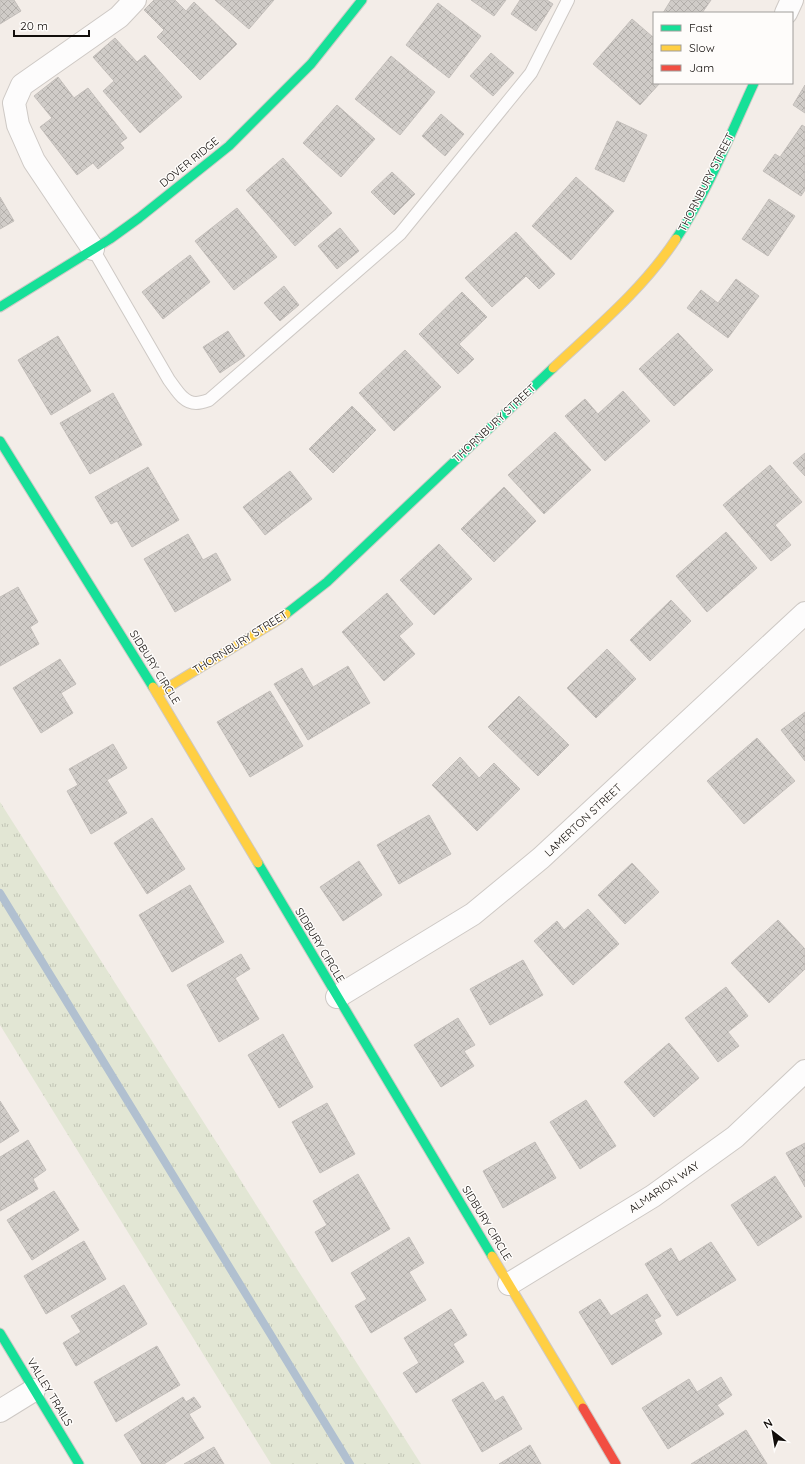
<svg xmlns="http://www.w3.org/2000/svg" width="805" height="1464" font-family="Quicksand,sans-serif">
<style>
.grass{fill:url(#grass-tufts)}
.lines{fill:none;stroke-linecap:round;stroke-linejoin:round}
.stream{stroke:#b1c0d0;stroke-width:8}
.building{fill:url(#building-cross-hatch);stroke:#c4bfbb}
.lane-casing{stroke:#cec9c5;stroke-width:14}
.street-casing{stroke:#cec9c5;stroke-width:24}
.fast-casing{stroke:#cec9c5;stroke-width:11}
.slow-casing{stroke:#cec9c5;stroke-width:11}
.jam-casing{stroke:#cec9c5;stroke-width:11}
.lane{stroke:#fdfcfc;stroke-width:12}
.street{stroke:#fdfcfc;stroke-width:22}
.fast{stroke:#16e098;stroke-width:9}
.slow{stroke:#ffcf43;stroke-width:9}
.jam{stroke:#f24e42;stroke-width:9}
.labels{text-anchor:middle;dominant-baseline:central;stroke-width:3;stroke-linejoin:round;paint-order:stroke}
.street-label{font-size:11px;fill:#120e0b;stroke:#fefcfa}
</style>
<defs>
<pattern id="grass-tufts" width="24" height="20" patternUnits="userSpaceOnUse"><rect width="24" height="20" fill="#e2e6d4"/><path d="M3 7l-1-3M5 7V3M7 7l1-3M15 17l-1-3M17 17v-4M19 17l1-3" fill="none" stroke="#c1c4b5"/></pattern>
<pattern id="building-cross-hatch" width="8" height="8" patternUnits="userSpaceOnUse"><rect width="8" height="8" fill="#d0ccc8"/><path d="M0 0l8 8M0 8l8-8" fill="none" stroke="#b2aeaa"/></pattern>
</defs>
<rect width="100%" height="100%" fill="#f3ede8"/>
<path class="grass" d="M0 802 421 1464H271L0 1025Z"/>
<g class="lines">
<path class="stream" d="M0 893 350 1464"/>
</g>
<path class="building" d="M0 0H14L21 11 0 24Z
M154 0H175L186 11 194 2 237 44 200 80 157 37 164 30 144 10Z
M215 0H274L249 29Z
M471 0H506L494 16Z
M520 0H547L553 4 536 31 511 14Z
M671 0H711L702 13H663Z
M438 3 481 36 449 78 406 45Z
M632 19 654 38V83H660L640 105 593 64Z
M115 38 137 62 145 55 182 97 140 133 103 91 114 81 93 57Z
M491 53 514 73 493 96 470 76Z
M391 56 435 92 400 135 355 99Z
M58 77 74 98 88 88 127 138 120 143 124 148 98 169 93 163 77 175 40 127 52 118 34 96Z
M805 85V113L793 105Z
M337 105 375 139 341 177 303 143Z
M441 114 464 134 445 156 422 136Z
M617 121 647 135 624 182 595 169Z
M802 125 805 127V190L801 196 763 171 775 154 780 157Z
M283 158 332 213 295 246 246 190Z
M392 172 415 194 394 215 371 192Z
M576 177 614 211 571 260 532 226Z
M0 197 14 221 0 229Z
M769 199 795 216 768 256 742 239Z
M237 208 277 257 234 290 195 241Z
M340 228 359 251 337 269 318 246Z
M516 232 555 274 539 289 526 276 492 307 465 278Z
M190 255 210 282 163 319 142 292Z
M736 279 759 296 728 338 687 308 701 290 718 303Z
M284 286 299 305 280 321 264 303Z
M462 292 487 317 459 344 474 359 458 374 419 334Z
M228 331 245 356 220 373 203 347Z
M678 333 713 370 674 406 639 369Z
M58 336 91 391 51 415 18 360Z
M405 350 441 387 394 431 359 393Z
M623 391 650 421 605 461 565 416 585 399 598 414Z
M113 393 142 445 90 474 60 423Z
M352 406 376 430 333 473 309 449Z
M555 432 591 470 544 514 508 475Z
M805 453V476L793 463Z
M770 465 802 502 775 525 791 545 771 561 723 505Z
M148 467 179 520 132 547 117 521 111 524 95 497Z
M290 471 312 499 265 535 243 507Z
M504 487 536 521 494 562 461 529Z
M726 532 757 568 707 612 676 576Z
M188 534 203 560 216 553 231 580 175 612 144 559Z
M439 544 472 579 434 615 400 580Z
M18 587 38 622 30 627 39 644 0 666V597Z
M387 593 413 624 399 636 415 654 384 681 342 632Z
M671 600 691 621 650 661 630 640Z
M607 649 636 679 596 718 567 688Z
M60 659 76 684 61 693 73 713 41 733 13 688Z
M348 666 370 703 308 740 274 684 302 668 313 687Z
M270 691 303 746 250 777 217 722Z
M519 696 569 745 538 776 488 727Z
M805 712V761L781 730Z
M757 738 795 781 744 824 707 781Z
M113 744 127 768 107 780 127 813 91 834 67 791 78 785 69 769Z
M460 757 479 778 494 763 520 789 477 831 432 785Z
M429 815 451 854 399 884 377 845Z
M152 818 185 869 147 894 114 843Z
M359 861 382 895 343 921 320 887Z
M632 863 659 892 625 924 598 895Z
M190 885 224 942 172 972 139 915Z
M588 909 619 944 573 985 534 941 557 921 564 930Z
M778 920 805 949V969L769 1003 731 963Z
M241 954 250 969 235 978 259 1019 219 1042 187 985Z
M523 960 543 995 490 1025 470 989Z
M726 987 748 1016 728 1032 739 1046 718 1062 685 1018Z
M458 1018 475 1045 464 1051 474 1066 441 1087 414 1045Z
M283 1034 313 1087 279 1108 248 1055Z
M669 1043 699 1078 654 1117 624 1082Z
M586 1100 616 1146 580 1169 550 1122Z
M0 1101 19 1131 0 1143Z
M327 1103 355 1154 320 1173 292 1122Z
M28 1140 46 1170 33 1179 38 1189 0 1211V1157Z
M535 1142 556 1178 503 1208 483 1171Z
M805 1143V1187L786 1153Z
M358 1174 390 1229 332 1262 315 1232 327 1225 313 1201Z
M775 1176 802 1217 758 1246 731 1205Z
M54 1191 79 1230 32 1260 7 1220Z
M409 1237 424 1263 409 1272 426 1300 371 1333 355 1306 367 1299 351 1273Z
M84 1241 106 1279 46 1314 24 1276Z
M711 1242 736 1280 677 1316 645 1264 671 1248 679 1262Z
M124 1285 147 1324 76 1366 63 1343 81 1332 71 1316Z
M647 1294 661 1316 654 1320 662 1334 612 1365 579 1312 600 1299 611 1316Z
M451 1309 467 1335 453 1344 464 1362 416 1393 403 1373 419 1363 404 1338Z
M157 1346 180 1385 116 1422 94 1382Z
M721 1377 732 1395 717 1405 724 1414 668 1449 642 1408 689 1379 697 1392Z
M483 1382 495 1401 503 1396 522 1429 482 1452 452 1400Z
M183 1397 186 1402 194 1397 201 1407 189 1414 204 1438 164 1464H142L124 1435Z
M746 1430 767 1464H691Z
M530 1445 541 1464H499Z
M214 1447 224 1464H184Z"/>
<g class="lines">
<g class="lane-casing">
<path id="lane" d="M93 249 169 380C176 389 183 403 196 403 200 403 206 401 209 400L400 234 531 73 568 0"/>
</g>
<g class="street-casing">
<path id="street" d="M786 13 792 0
M93 249 34 161 18 125 14 103 22 85 119 17 135 0
M337 997 473 914 541 858 805 613
M509 1284 653 1196 735 1137 805 1071
M0 1411 34 1390"/>
</g>
<g class="fast-casing">
<path id="fast" d="M676 239C708 191 730 135 754 83
M0 307 110 239 139 218 229 146 311 64 362 0
M0 441 153 687
M286 614 327 582 553 368
M258 863 492 1256
M0 1333 79 1464"/>
</g>
<g class="slow-casing">
<path id="slow" d="M553 368C597 327 643 289 676 239
M153 687 258 863
M157 694 278 620 286 614
M492 1256 583 1408"/>
</g>
<g class="jam-casing">
<path id="jam" d="M583 1408 616 1464"/>
</g>
<use href="#lane" class="lane"/>
<use href="#street" class="street"/>
<use href="#fast" class="fast"/>
<use href="#slow" class="slow"/>
<use href="#jam" class="jam"/>
</g>
<g class="labels">
<g class="street-label">
<text transform="translate(189 162) rotate(-39)">DOVER RIDGE</text>
<text transform="translate(706 182) rotate(-63)">THORNBURY STREET</text>
<text transform="translate(494 423) rotate(-43)">THORNBURY STREET</text>
<text transform="translate(240 642) rotate(-32)">THORNBURY STREET</text>
<text transform="translate(155 667) rotate(58)">SIDBURY CIRCLE</text>
<text transform="translate(583 820) rotate(-43)">LAMERTON STREET</text>
<text transform="translate(320 945) rotate(59)">SIDBURY CIRCLE</text>
<text transform="translate(664 1187) rotate(-34)">ALMARION WAY</text>
<text transform="translate(487 1223) rotate(59)">SIDBURY CIRCLE</text>
<text transform="translate(50 1392) rotate(59)">VALLEY TRAILS</text>
</g>
</g>
<rect x="653" y="12" width="140" height="72" fill="#fefcfa" stroke="#a09d9a"/>
<rect x="661" y="25" width="20" height="6" fill="#16e098" stroke="#a09d9a"/>
<text x="689" y="32" font-size="12" fill="#120e0b">Fast</text>
<rect x="661" y="45" width="20" height="6" fill="#ffcf43" stroke="#a09d9a"/>
<text x="689" y="52" font-size="12" fill="#120e0b">Slow</text>
<rect x="661" y="65" width="20" height="6" fill="#f24e42" stroke="#a09d9a"/>
<text x="689" y="72" font-size="12" fill="#120e0b">Jam</text>
<g transform="translate(773 1432) rotate(329)" stroke="#fefcfa" stroke-width="3" paint-order="stroke">
<path d="M0-3L7 15L0 10L-7 15Z" fill="#120e0b"/>
<text y="-6" font-size="11" font-weight="bold" text-anchor="middle" fill="#120e0b">N</text>
</g>
<path d="M14 30v6h75v-6" fill="none" stroke="#120e0b" stroke-width="2"/>
<text x="20" y="30" font-size="12" fill="#120e0b" stroke="#fefcfa" stroke-width="3" paint-order="stroke">20 m</text>
</svg>
